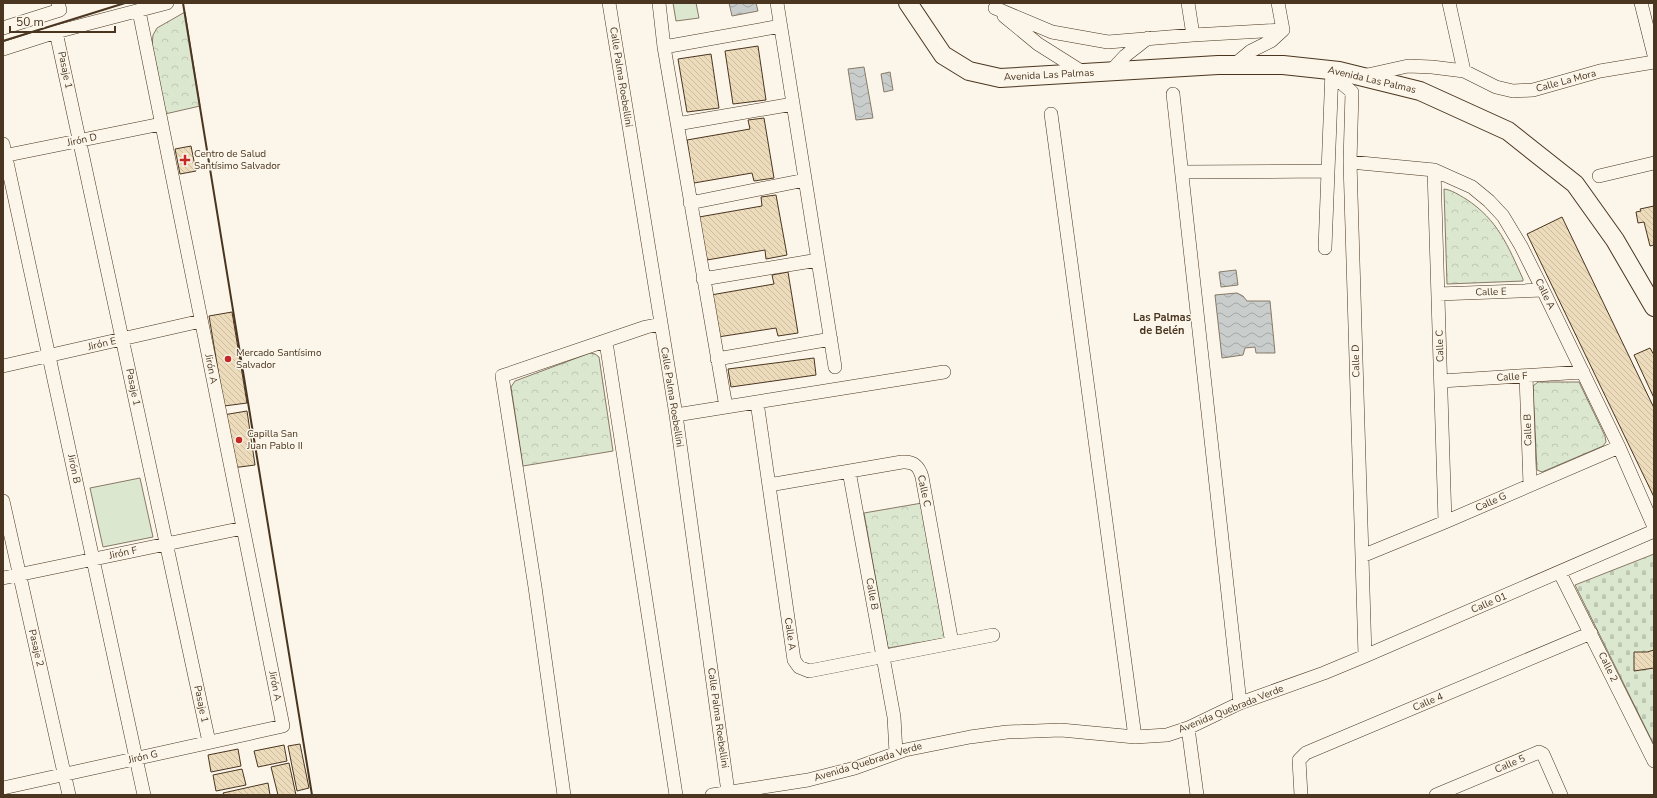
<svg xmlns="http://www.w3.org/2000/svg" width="1657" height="798" font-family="'Nunito Sans',sans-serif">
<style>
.cemetery{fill:url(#cemetery-stones);stroke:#887966}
.park{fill:url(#park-crowns);stroke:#887966}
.garden{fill:#dce7d0;stroke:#887966}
.water{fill:url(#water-waves);stroke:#887966}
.building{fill:url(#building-back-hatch);stroke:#4a3520}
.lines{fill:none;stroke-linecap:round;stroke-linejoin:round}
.minor-casing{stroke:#4a3520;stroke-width:14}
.secondary-casing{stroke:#4a3520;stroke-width:20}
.minor{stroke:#fbf6e9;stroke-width:13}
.secondary{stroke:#fbf6e9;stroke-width:18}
.wall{stroke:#4a3520;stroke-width:2}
.poi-dot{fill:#c62828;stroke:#fbf6e9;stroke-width:1.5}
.labels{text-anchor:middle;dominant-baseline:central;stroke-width:3;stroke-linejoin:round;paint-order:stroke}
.street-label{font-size:10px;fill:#4a3520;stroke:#fbf6e9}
.poi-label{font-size:10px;fill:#4a3520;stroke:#fbf6e9;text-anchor:start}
.neighbourhood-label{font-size:11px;font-weight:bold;fill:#4a3520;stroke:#fbf6e9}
</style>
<defs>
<pattern id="cemetery-stones" width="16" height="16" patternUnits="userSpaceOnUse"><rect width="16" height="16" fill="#dce7d0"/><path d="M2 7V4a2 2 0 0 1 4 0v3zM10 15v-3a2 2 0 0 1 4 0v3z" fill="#bec7b2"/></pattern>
<pattern id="park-crowns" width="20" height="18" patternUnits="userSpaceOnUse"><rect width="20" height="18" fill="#dce7d0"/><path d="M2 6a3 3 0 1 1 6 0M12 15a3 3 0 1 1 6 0" fill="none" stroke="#bec7b2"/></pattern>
<pattern id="water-waves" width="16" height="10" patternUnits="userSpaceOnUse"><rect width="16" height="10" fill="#c9cecd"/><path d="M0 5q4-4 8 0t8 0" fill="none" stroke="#a5a8a6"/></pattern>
<pattern id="building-back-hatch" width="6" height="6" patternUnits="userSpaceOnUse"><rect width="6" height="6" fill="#ecdcbc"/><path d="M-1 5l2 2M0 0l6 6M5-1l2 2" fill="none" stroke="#ccbda1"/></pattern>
</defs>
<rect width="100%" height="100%" fill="#fbf6e9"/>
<path class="cemetery" d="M1654 554V745L1575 585Z"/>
<path class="park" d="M185 12 200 106 165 114 152 46 153 35 157 28Z
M1444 189C1452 190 1459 195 1466 199 1498 220 1508 246 1523 279V281L1447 284Z
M590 353 595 354 599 357 613 451 523 466 511 387 515 381Z
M1538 382H1579L1605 436 1606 442 1603 446 1542 472 1537 470 1533 386Z
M922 503 946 638 888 648 864 513Z"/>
<path class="garden" d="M673 3H696L699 18 676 21Z
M140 478 153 537 103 547 90 488Z"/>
<path class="water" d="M729 3H756L758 11 732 16Z
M864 67 873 118 856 120 848 69Z
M890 72 893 90 884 92 881 74Z
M1236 270 1238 285 1221 287 1219 272Z
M1237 293 1243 296 1247 301H1270L1275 353H1256L1255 347 1245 348 1243 355 1222 358 1215 295Z"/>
<path class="building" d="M758 46 766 100 733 104 725 51Z
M711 54 719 108 687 112 678 59Z
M764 118 774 178 754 181 752 173 694 183 687 140 750 129 748 120Z
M191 146 196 171 180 174 175 149Z
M776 195 787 255 766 259 765 250 707 260 699 217 762 206 761 197Z
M1654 206V245L1650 246 1644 222 1638 223 1636 212 1641 211 1640 209Z
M1562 217 1654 408V497L1527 234Z
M788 272 798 333 778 336 776 328 718 337 711 295 774 284 772 275Z
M232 312 247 403 224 406 209 316Z
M1650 348 1654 355V398L1634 355Z
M814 358 816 375 731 387 728 369Z
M247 411 255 465 232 468 223 415Z
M1654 650V668L1634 671V652H1647Z
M300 744 309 788 297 791 288 746Z
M284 745 287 761 258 767 254 751Z
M238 749 241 766 211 772 208 755Z
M289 763 296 795H278L271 767Z
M242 769 246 785 216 791 213 775Z
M268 783 270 795H224L223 793Z"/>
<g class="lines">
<g class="minor-casing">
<path id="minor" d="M609 3 676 415 728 792
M659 3 664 47 726 407
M777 3 835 367
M1188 3 1193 35
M1449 3 1464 71
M1641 3 1654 55
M995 8 1052 32 1108 42 1193 35 1283 30
M1004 16 1038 44 1084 73
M3 28 60 10 58 3
M56 32 209 742
M664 47 781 26
M3 49 56 32 167 3
M1234 65 1251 51 1271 41 1283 30 1278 3
M1111 71 1125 56 1148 38
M1332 75 1352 92 1350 162 1365 656
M1363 76 1408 66 1432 67 1464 71 1496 87 1513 91 1533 90 1600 71 1654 62
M1173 94 1240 703
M1051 114 1135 737
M677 124 793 104
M3 144 144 795
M3 156 161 124
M1350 162 1434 170 1472 187 1489 201 1503 216 1521 246 1543 290 1619 447 1654 527
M1434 170 1445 522
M1182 172 1328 171
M1599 176 1654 163
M690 203 805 180
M1325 248 1332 70
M703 279 818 260
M1438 294 1543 290
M606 342 676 795
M717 359 831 339
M3 366 201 321
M1526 376 1530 485
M1441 381 1583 372
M757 402 794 660 799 667 809 671 993 635
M676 415 944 372
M849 471 894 717 896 753
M769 485 902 462C914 461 919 466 922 477L952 643
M3 501 69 795
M1362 556 1445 522 1619 447
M1560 573 1654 761
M3 578 243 528
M1188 728 1197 795
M3 788 283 726 139 11
M564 795 535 587 502 376 646 327 661 324
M712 795 808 780 855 768 905 750 970 737 1007 732 1061 730 1135 737 1167 735 1188 728 1240 703 1324 673 1365 656 1654 531
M1301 795 1299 760 1306 753 1591 633
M1436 795 1539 752 1543 754 1561 795"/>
</g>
<g class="secondary-casing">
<path id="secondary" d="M908 3 943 55 969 71 1000 78 1218 65H1283L1339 71 1420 91 1508 131 1575 184 1615 240 1654 307"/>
</g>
<use href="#minor" class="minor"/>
<use href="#secondary" class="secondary"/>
<path class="wall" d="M183 3 312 795
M3 41 125 3"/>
</g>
<g class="poi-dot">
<path d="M183 154h4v4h4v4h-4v4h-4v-4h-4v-4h4z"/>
<circle cx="228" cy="359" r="4"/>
<circle cx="239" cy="440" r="4"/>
</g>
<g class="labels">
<g class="street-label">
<text transform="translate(65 70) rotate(78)">Pasaje 1</text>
<text transform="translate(1049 75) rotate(-3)">Avenida Las Palmas</text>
<text transform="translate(621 77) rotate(81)">Calle Palma Roebellini</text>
<text transform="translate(1372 80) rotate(13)">Avenida Las Palmas</text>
<text transform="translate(1566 81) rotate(-15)">Calle La Mora</text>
<text transform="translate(82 140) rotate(-12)">Jirón D</text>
<text transform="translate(1491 292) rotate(-2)">Calle E</text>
<text transform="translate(1545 294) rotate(64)">Calle A</text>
<text transform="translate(102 344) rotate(-13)">Jirón E</text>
<text transform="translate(1440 346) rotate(-92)">Calle C</text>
<text transform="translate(1356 361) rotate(-92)">Calle D</text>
<text transform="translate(211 369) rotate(79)">Jirón A</text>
<text transform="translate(1512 377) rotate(-4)">Calle F</text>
<text transform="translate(133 387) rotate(78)">Pasaje 1</text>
<text transform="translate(672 397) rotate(81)">Calle Palma Roebellini</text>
<text transform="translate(1528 430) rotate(-92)">Calle B</text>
<text transform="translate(74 469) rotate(78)">Jirón B</text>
<text transform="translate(924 491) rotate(78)">Calle C</text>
<text transform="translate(1491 502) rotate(-24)">Calle G</text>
<text transform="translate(123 553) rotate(-12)">Jirón F</text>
<text transform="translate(872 594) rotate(80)">Calle B</text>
<text transform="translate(1489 603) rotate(-23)">Calle 01</text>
<text transform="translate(790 634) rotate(82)">Calle A</text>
<text transform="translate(36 648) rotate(77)">Pasaje 2</text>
<text transform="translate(1608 667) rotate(64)">Calle 2</text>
<text transform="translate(275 686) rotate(79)">Jirón A</text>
<text transform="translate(1428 702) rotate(-23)">Calle 4</text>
<text transform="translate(201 704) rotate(78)">Pasaje 1</text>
<text transform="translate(1231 709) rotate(-22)">Avenida Quebrada Verde</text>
<text transform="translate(718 718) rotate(82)">Calle Palma Roebellini</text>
<text transform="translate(143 757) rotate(-13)">Jirón G</text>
<text transform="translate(868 762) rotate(-17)">Avenida Quebrada Verde</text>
<text transform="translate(1510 764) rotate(-23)">Calle 5</text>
</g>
<g class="poi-label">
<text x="194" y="154">Centro de Salud<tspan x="194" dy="12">Santísimo Salvador</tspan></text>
<text x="236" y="353">Mercado Santísimo<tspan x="236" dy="12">Salvador</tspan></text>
<text x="247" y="434">Capilla San<tspan x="247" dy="12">Juan Pablo II</tspan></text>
</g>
<g class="neighbourhood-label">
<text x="1162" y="317">Las Palmas<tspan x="1162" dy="13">de Belén</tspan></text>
</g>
</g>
<rect width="1657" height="798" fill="none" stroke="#4a3520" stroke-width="8"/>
<path d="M10 26v6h105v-6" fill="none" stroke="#4a3520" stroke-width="2"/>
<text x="16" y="26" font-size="12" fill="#4a3520" stroke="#fbf6e9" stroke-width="3" paint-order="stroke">50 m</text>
</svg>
